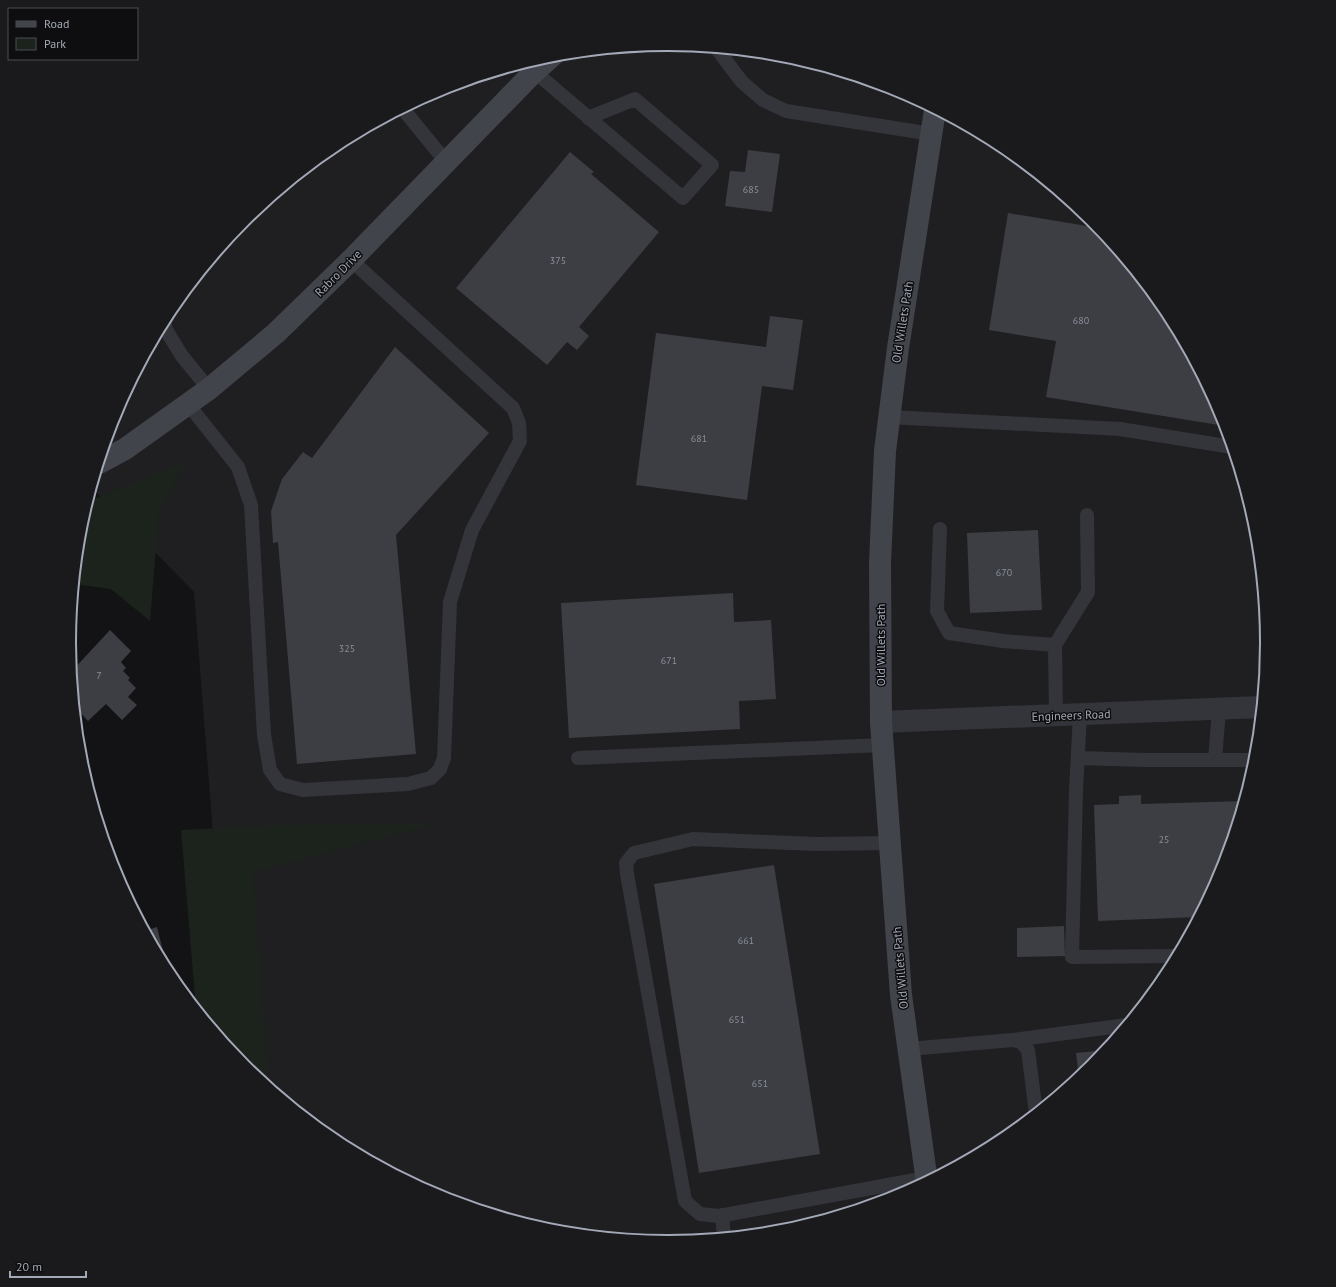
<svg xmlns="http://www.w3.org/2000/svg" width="1336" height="1287" font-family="'PT Sans',sans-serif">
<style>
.built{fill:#1f1f22}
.green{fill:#1b231c}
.building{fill:#3c3e43}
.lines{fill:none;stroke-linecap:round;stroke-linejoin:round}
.service{stroke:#34353b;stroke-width:14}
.minor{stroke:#34353b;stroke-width:22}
.secondary{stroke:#42444b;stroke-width:22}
.labels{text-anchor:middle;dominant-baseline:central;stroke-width:3;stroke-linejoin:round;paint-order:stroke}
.number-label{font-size:10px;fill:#898e9a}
.street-label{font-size:12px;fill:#a3a9b7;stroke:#0e0e10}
.rim{fill:none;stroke:#a3a9b7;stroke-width:2}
</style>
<rect width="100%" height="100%" fill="#131315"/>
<path class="built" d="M668 44 785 56 898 90 1001 145 1092 220 1167 311 1222 414 1256 527 1267 644 1256 761 1222 873 1166 977 1092 1068 1001 1142 897 1197 785 1232 668 1243 551 1231 438 1197 335 1142 244 1067 230 1050 194 592 92 488 114 414 170 310 244 219 335 145 439 90 551 55Z"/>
<path class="green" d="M188 460 159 511 150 621 111 589 74 584 80 526 87 502Z
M440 823 253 872 269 1088 244 1067 196 1009 181 830 282 825Z"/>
<path class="building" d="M748 150 780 154 772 212 725 206 730 171 745 172Z
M570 152 594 172 591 174 659 232 579 327 589 336 577 350 567 342 547 365 456 288Z
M1008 213 1099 228 1167 311 1222 414 1225 426 1046 397 1056 341 989 330Z
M770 316 803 320 793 390 762 386 747 500 636 485 656 333 766 347Z
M395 347 489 433 396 535 416 754 297 764 278 542 273 543 271 511 282 479 303 452 312 458Z
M1038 530 1042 610 970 613 967 533Z
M733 593 734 622 771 620 776 699 739 701 740 729 569 738 561 603Z
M110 630 131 651 121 662 126 668 123 671 130 678 128 680 136 688 128 697 137 705 122 720 106 704 88 721 75 707 71 672Z
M1141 795V804L1244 801 1222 873 1198 917 1098 921 1094 805 1119 804V796Z
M774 865 820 1154 699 1173 654 884Z
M1064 926 1065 956 1017 957V928Z
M157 927 169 975V976L145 931Z
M1106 1050 1092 1068 1079 1078 1076 1053Z"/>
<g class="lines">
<path class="service" d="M717 49 742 82 763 100 786 111 932 134
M535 72 683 198 712 165 635 99 588 118
M403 109 447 163
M164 320 166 330 182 356 209 389
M188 404 238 467 251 505 264 735 270 770 280 784 303 790 408 784 431 778 440 769 444 758 450 602 472 530 520 441 519 423 513 408 351 260
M889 417 1120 429 1232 447
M940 529 937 611 949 633 1003 641 1055 645
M1080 714 1076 790 1072 957 1177 956
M1056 715 1055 645 1088 592 1087 515
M578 758 882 745
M1078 758 1145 760H1256
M1215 760 1219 709
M890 843 816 844 693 839 634 853 626 863 627 874 685 1201 700 1214 719 1216 926 1178
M1013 1040 1127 1025
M908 1049 1013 1040 1021 1042 1028 1050 1036 1113
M722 1215 724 1237"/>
<path class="minor" d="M881 722 1261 707"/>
<path class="secondary" d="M99 463 125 449 209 389 276 333 351 260 531 75 553 55
M927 1182 901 995 881 722 880 563 885 451 898 348 935 110"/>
</g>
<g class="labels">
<g class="number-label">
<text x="751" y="189">685</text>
<text x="558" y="260">375</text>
<text x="1081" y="320">680</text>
<text x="699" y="438">681</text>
<text x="1004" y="572">670</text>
<text x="347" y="648">325</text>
<text x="669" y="660">671</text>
<text x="99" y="675">7</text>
<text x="1164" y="839">25</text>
<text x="746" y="940">661</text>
<text x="737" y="1019">651</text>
<text x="760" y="1083">651</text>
</g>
<g class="street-label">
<text transform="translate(338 273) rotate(-45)">Rabro Drive</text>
<text transform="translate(902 322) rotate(-81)">Old Willets Path</text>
<text transform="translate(880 645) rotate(-90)">Old Willets Path</text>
<text transform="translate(1071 715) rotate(-2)">Engineers Road</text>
<text transform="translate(900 968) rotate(-95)">Old Willets Path</text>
</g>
</g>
<path d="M0 0H1336V1287H0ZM76 643a592 592 0 1 1 1184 0a592 592 0 1 1-1184 0Z" fill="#1a1a1d" fill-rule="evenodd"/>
<path class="rim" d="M76 643a592 592 0 1 1 1184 0a592 592 0 1 1-1184 0Z"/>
<rect x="8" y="8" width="130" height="52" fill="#0e0e10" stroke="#4a4c53"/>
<rect x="16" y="21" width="20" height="6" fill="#42444b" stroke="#4a4c53"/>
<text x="44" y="28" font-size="12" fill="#a3a9b7">Road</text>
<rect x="16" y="38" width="20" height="12" fill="#1b231c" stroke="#4a4c53"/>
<text x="44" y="48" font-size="12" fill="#a3a9b7">Park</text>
<path d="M10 1271v6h76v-6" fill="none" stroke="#a3a9b7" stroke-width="2"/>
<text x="16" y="1271" font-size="12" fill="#a3a9b7" stroke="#0e0e10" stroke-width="3" paint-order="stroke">20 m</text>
</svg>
